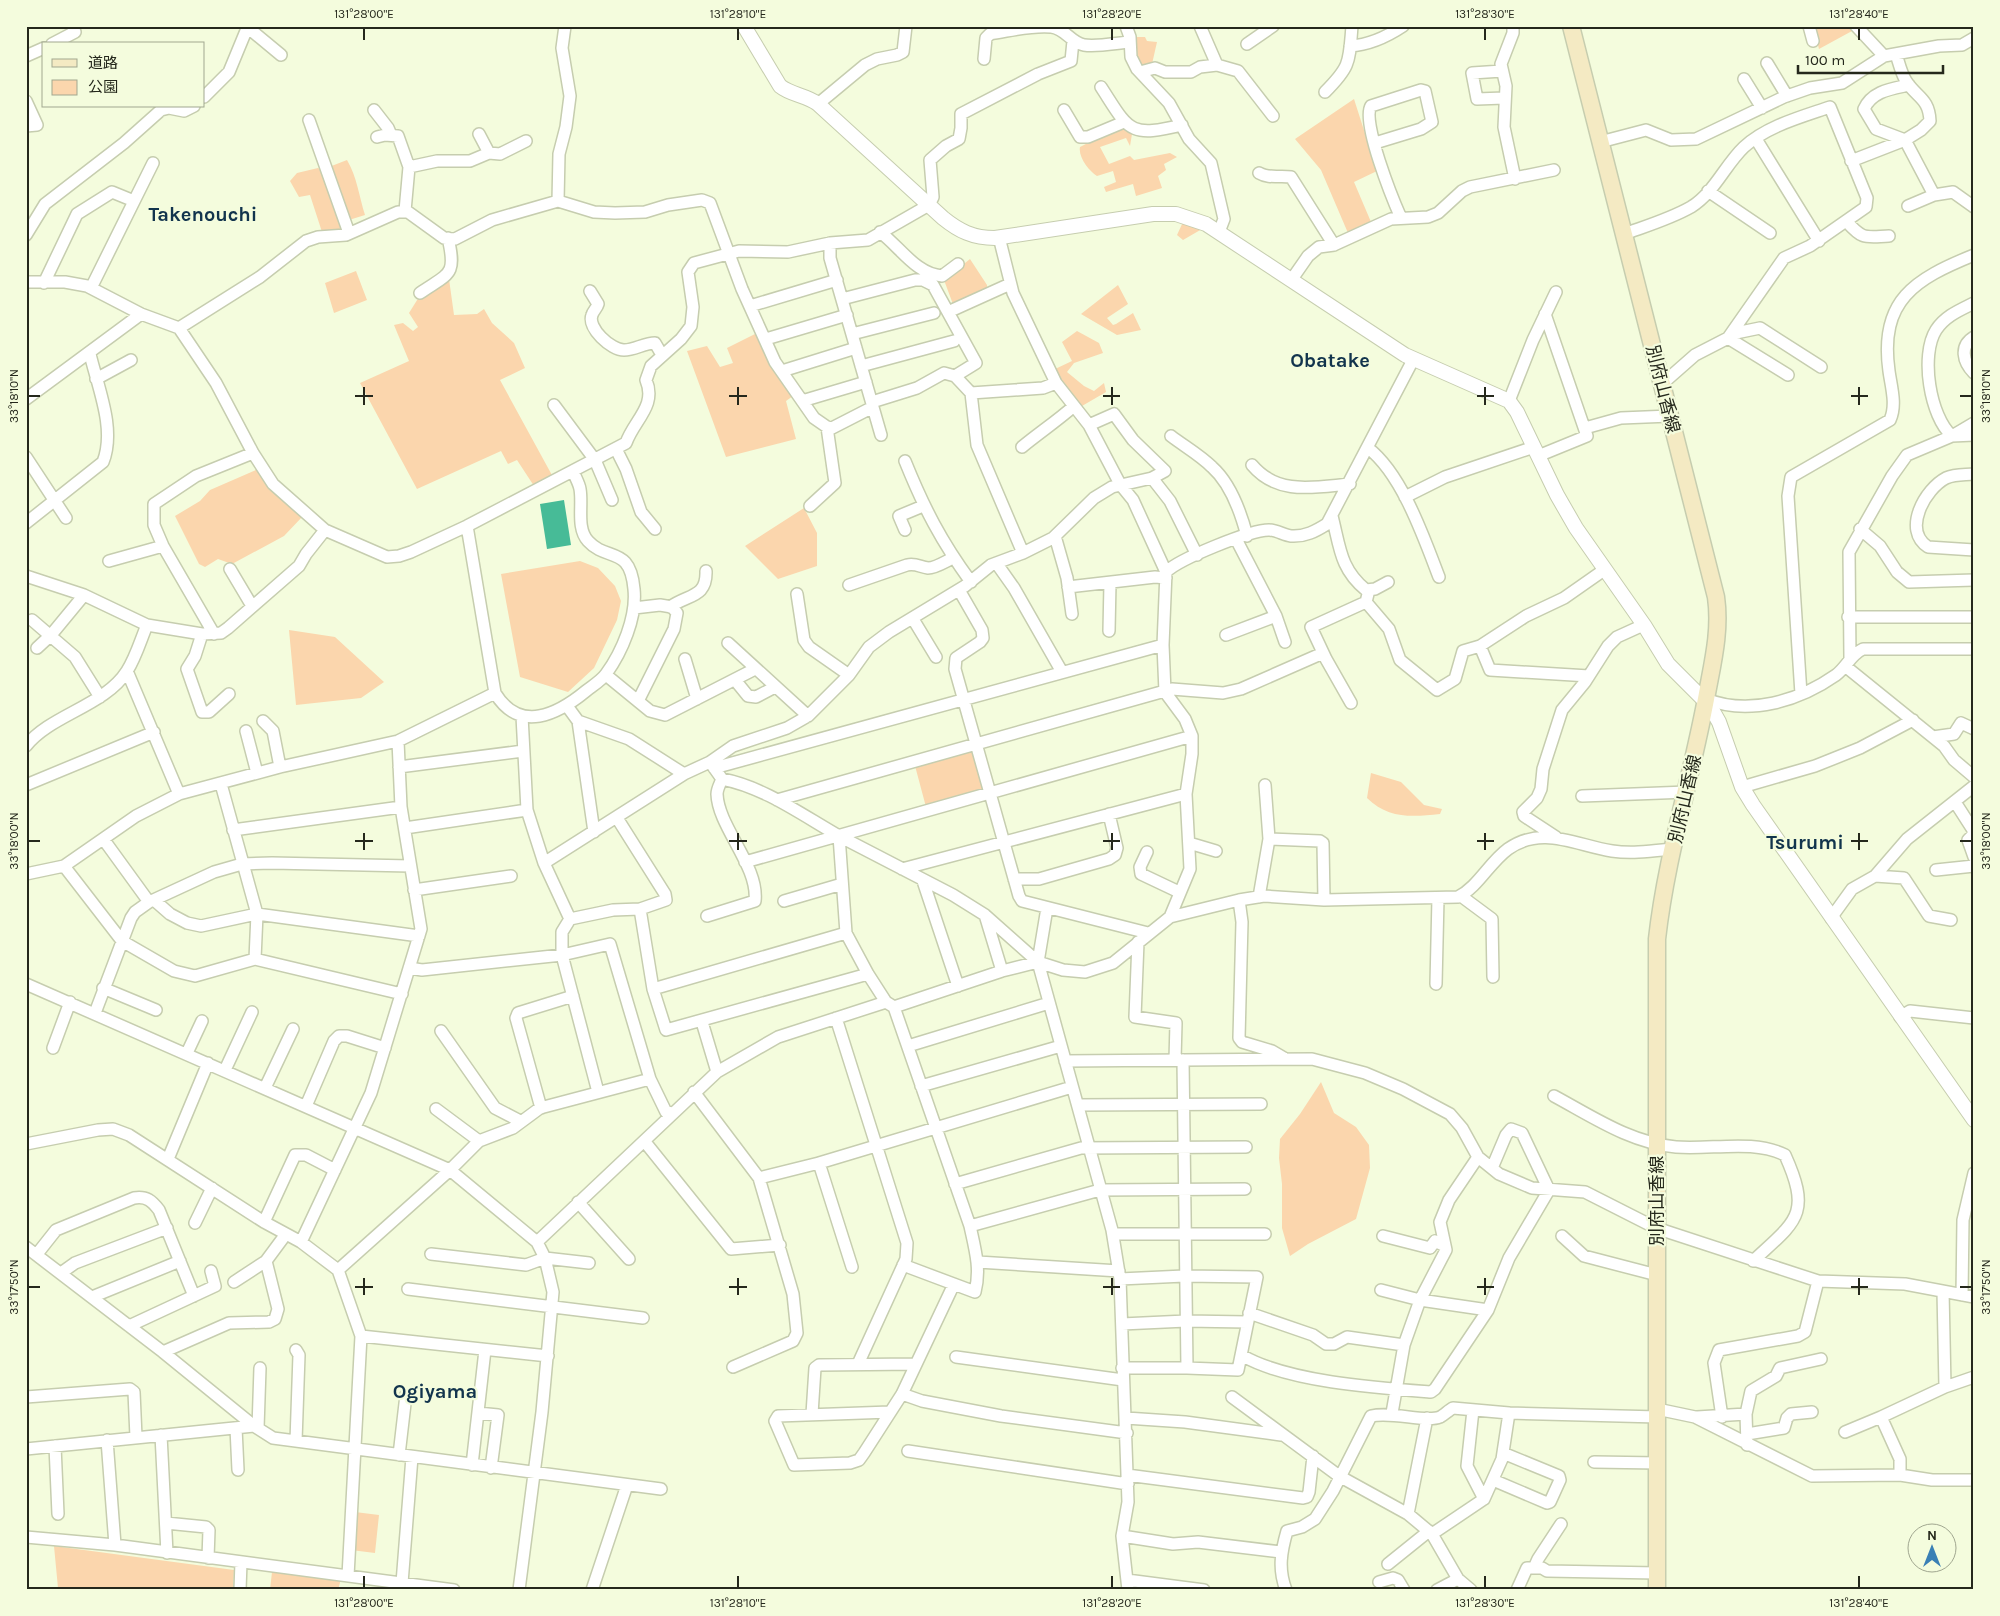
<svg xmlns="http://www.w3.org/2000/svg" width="2000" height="1616" font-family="Karla,'Noto Sans JP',sans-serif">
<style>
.green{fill:#fbd6ad}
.water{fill:#47bb97}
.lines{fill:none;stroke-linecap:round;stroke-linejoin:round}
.minor-casing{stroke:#c6cdaf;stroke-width:14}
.tertiary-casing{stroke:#c6cdaf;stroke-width:16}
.secondary-casing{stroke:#c6cdaf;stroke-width:19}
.minor{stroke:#fff;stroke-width:11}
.tertiary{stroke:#fff;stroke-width:14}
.secondary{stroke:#f4eac3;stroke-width:16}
.ticks{fill:none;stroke:#25281c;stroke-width:2}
.labels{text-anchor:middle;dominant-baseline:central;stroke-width:4.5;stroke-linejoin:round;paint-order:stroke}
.street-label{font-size:18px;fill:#25281c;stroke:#f4fcdd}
.quarter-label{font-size:20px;font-weight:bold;fill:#12344d;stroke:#f4fcdd}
.neatline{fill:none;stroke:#25281c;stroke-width:2}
.ticks-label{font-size:12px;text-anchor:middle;fill:#25281c}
</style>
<rect width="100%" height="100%" fill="#f4fcdd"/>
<path class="green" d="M1813 26H1848L1852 31 1819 49Z
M1135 37H1145L1147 41 1157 42 1152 64 1141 66 1135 58Z
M1354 99 1377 171 1354 182 1371 222 1348 233 1321 170 1295 139Z
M1119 127 1132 134 1130 146 1126 138 1100 147 1109 164 1130 156 1134 160 1170 153 1177 157 1164 164 1166 170 1158 176 1162 188 1136 196 1133 184 1106 192 1104 187 1116 182 1113 171 1097 176C1089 171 1078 157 1080 147Z
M347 160C357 177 359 196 365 215L349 220 329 167Z
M318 168 323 171 343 230 322 232 310 195 299 197 290 181 297 173Z
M1183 222 1202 229 1183 240 1177 235Z
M970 259 987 285V289L954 307 944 280Z
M356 271 367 300 334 313 325 283Z
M449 279 454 315 477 314 484 309 492 323 514 343 525 368 500 380 553 477 534 486 517 460 508 464 501 451 417 489 360 383 409 361 394 325 403 323 413 331 418 327 409 313 419 297Z
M1118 285 1128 304 1107 318 1113 325 1116 324 1133 313 1141 330 1117 335 1081 314Z
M1077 331 1099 343 1103 353 1074 363 1067 372 1084 386 1094 391 1104 383 1106 392 1082 406 1064 388 1053 370 1072 361 1062 342Z
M757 333 793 396 786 401 796 439 726 457 687 351 707 346 720 367 733 363 727 348Z
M258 469 303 516 284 536 232 564 218 559 205 567 199 564 175 516 200 501 210 490Z
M804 508 817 533V566L778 579 745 546Z
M580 561 598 568 615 586 621 601 617 620 594 668 568 692 520 677 501 574Z
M289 630 335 637 384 682 361 698 296 705Z
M975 746 987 790 926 807 914 762Z
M1371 773 1401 782 1424 805 1442 809 1440 814C1412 817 1388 819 1367 798Z
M1321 1082 1334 1113 1356 1127 1369 1145 1370 1168 1356 1219 1308 1244 1290 1256 1282 1228V1184L1279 1158 1280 1139 1300 1114Z
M355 1512 379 1515 375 1553 351 1550Z
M54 1546 234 1570 233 1590H72L58 1588Z
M272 1572 341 1579 338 1590H270Z"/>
<path class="water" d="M564 500 571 545 547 549 540 504Z"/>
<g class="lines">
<g class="minor-casing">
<path id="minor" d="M246 26 281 55
M1126 26 1130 37 1131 57 1137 69 1169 103 1189 139 1211 163 1224 219 1219 232
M1200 26 1217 65 1238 71 1273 116
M1513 26V33L1501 64 1506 86 1504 127 1515 179
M1809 26 1813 41
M1856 26 1884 56
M52 44 75 32 72 26
M1247 44 1273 26
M1350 46C1368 45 1388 36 1403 26
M1896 54C1899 63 1901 73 1906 81 1917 98 1929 98 1930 121L1921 130 1905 140 1876 129 1864 109C1872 91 1891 89 1909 85
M26 56 44 48
M984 59 986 38 990 34C1010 31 1031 25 1051 27 1065 28 1071 43 1084 45 1098 47 1116 43 1130 42
M1767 63 1787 96
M1502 71 1472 73 1477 99 1504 98
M1140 72 1155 68 1165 72H1191L1200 67 1217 65
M1744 79 1762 108
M1101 87C1129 130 1128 138 1182 125
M1325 92C1351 66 1349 62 1352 26
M204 97 229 72 248 26
M26 101 37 125 26 126
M818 104 865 65 877 59 897 55 903 52 906 26
M374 110 388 128 391 135
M1064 110 1080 137H1088L1124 122
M309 120 349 233
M479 134 489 153 500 154 526 141
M377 137 385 135 398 136 409 167 437 161H470L489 153
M1756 139 1819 241
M1600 142 1646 130 1671 140 1696 139 1784 97 1810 88 1842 83 1884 56 1939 46 1962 45 1974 38
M1375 143 1421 129 1432 122 1425 91 1421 90 1371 106C1361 121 1393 200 1401 218
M1851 161 1905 140 1934 195 1953 192 1974 207
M1259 173C1269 179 1280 175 1291 177L1334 245
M1708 191 1770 233
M558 201 559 154 566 127 570 96 562 48 565 26
M1908 206 1934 195
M405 211 409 167
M1847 222C1863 240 1865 237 1889 236
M880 232C901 248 916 274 942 276L958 264
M1624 234C1646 226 1670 219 1691 207 1714 193 1725 165 1744 147 1767 126 1801 117 1830 107L1867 198 1866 207 1810 246 1784 258 1728 338 1695 355 1662 384
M26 235 45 204 124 143 161 110 169 108 184 111 194 106
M999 237 1013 293 1056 383 1089 425 1120 484 1133 500 1166 572
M830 243V258L881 435
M1292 279 1308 256 1319 247 1334 245 1391 219 1428 217 1438 213 1462 191 1470 187 1554 170
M26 282H65L87 286 141 314 179 328 216 383 253 453 273 484 325 530 387 557 399 556 411 552 467 526 626 443C634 420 657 406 646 380L651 366 681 339 691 326 693 307 688 272 694 263 739 251 788 252 830 243 868 240 929 205 933 197 930 160 946 146 959 139 961 128V114L1038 74 1071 61 1073 41
M44 283 77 214 112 192 134 201
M91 288 153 163
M590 291 598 304C597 308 593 311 592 315 587 328 611 350 624 350 635 350 644 343 655 343L662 355
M420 293C449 273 457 276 448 238
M842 299 915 280H923L933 285 976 363 955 376
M1974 303C1960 310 1945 316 1936 330 1920 355 1930 417 1952 436L1974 435
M750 306 837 280
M948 312 1010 284
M179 328 260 277 306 241 318 237 346 235 398 212H408L444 238 455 239 492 220 558 201 594 212 615 213 645 212 668 205 702 200 710 203 742 289 775 362 814 418 827 427 832 428 873 407
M852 334 934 313
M1731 334 1760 328 1821 367
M1974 337C1959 346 1963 362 1974 373
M1728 338 1788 375
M766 339 847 315
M861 366 954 341
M782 371 856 348
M96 379 131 360
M971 393 1043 388 1056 383
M26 399 141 314
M802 401 866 382
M1509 401 1533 340 1556 292
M872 402 917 388 944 373 955 376 971 393 977 445 1023 553
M554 405 595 460 612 500
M1585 428 1621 418 1670 416
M1171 436C1184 446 1200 455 1212 467 1230 483 1241 513 1247 536
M1022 447C1039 433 1057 421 1074 406
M1368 448C1402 474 1424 538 1439 577
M616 449 626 469 641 512 655 529
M1538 456 1587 436 1545 314
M26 457 66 518
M905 461C924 508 941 541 971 582
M1252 465C1278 496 1315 487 1350 484
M1974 474C1964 475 1955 474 1946 478 1925 489 1902 530 1928 547L1974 550
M1152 478 1170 501 1197 555
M1405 497 1445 477 1534 447
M810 506 835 483 827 427
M1332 516C1340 547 1340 569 1366 590L1375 589 1388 582
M26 523 103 462C116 429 98 388 90 354
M467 526 495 693C520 734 558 714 586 691 592 686 601 681 606 674 622 652 637 617 634 589 630 545 607 562 588 541 576 528 583 505 580 489 579 483 575 477 573 471
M1860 529 1880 546 1897 572 1909 582 1974 580
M905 530 899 516 923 506
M1055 536 1067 578 1072 614
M1236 539 1276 616 1285 642
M109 561 163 546
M997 564 1014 588 1062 672
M230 569 252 606
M26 576 84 595 147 625 202 634 221 633 228 628 299 566 306 554 325 530
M849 585 907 565C916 563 920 567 928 568 936 568 946 561 953 558
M1068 587 1155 577 1166 578
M959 590 982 630 983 638 980 642 956 658 955 669 1019 896 1022 901 1148 933
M797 594 804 640 809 647 849 675
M1366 602 1389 629 1400 660 1437 690 1455 679 1463 651 1480 646 1526 616 1564 598 1604 570
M670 607C688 594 707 598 706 571
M634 608 660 605 672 607 677 613 674 629 638 701
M1848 617H1974
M913 619 936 657
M32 620 75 657 100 697
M1109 631 1110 583
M202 634 195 656 187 669 202 712H209L229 694
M214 634 163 546 154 525V504L196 476 253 453
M1226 635 1276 616
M728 643 808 716
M1480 646 1490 670 1589 676
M37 648 51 635 84 595
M1850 658 1849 552 1892 476 1907 455 1952 436 1974 423
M685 659 697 699
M1845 666 1944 746 1954 760 1974 777
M127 671 179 794
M606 675 650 711 665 715 755 669
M735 680 748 696 756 697 775 687
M1801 694 1788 496 1791 477 1890 420C1897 405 1891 386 1889 371 1879 300 1915 279 1974 255
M1706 699C1749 716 1799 701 1836 675 1847 667 1850 655 1863 649H1974
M1351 703 1326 659 1311 627 1366 602 1369 590
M567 706 578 721 629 739 684 774
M522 716 527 810 544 863 570 919
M263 721 273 731 280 767
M578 721 594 832
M246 731 257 773
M1933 737 1954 734 1961 723 1974 729
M26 746C50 715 105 706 127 671 136 657 141 639 147 625
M710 762 722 779C764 787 802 815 839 836L846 933 868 974 886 1002 894 1007 970 1226C975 1249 981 1269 975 1292L903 1265
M399 767 523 751
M714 768 1163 645
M221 784 257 914 255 959
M26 785 154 732
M1742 787 1815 766 1860 748 1913 720
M1582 796 1687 792
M777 800 1172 689 1223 693 1241 689 1323 653
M1955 802 1973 830V835L1968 840 1974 857
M405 828 527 810
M233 830 401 807
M839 836 953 895 985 915 1038 962 1063 970 1085 972 1113 963 1170 917 1239 900 1264 896 1324 900 1458 897C1478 887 1489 863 1508 849 1542 825 1575 845 1612 851 1632 854 1653 851 1673 849
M1556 837 1524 816 1523 812 1537 798 1541 789 1543 769 1562 710 1585 682 1608 646 1617 637 1639 627
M1269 839 1320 841 1323 843 1324 900
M104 840 149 902
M1189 843 1216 851
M1147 852 1140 867 1141 874 1179 892
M745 862 1192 736
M544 863 684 774 710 762 733 746 787 728 808 716 849 675 869 647 889 632 965 586 991 565 1023 553 1053 538 1094 498 1112 487 1152 478 1165 471 1133 440 1114 414 1089 425
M64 866 122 941 174 971 195 976 255 959 402 994
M902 869 1186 794
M1936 870 1974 866
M26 874 64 866 136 816 179 794 280 767 398 741 495 693
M1875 876 1904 878 1929 916 1951 920
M1014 879H1039L1109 859 1115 855 1117 848 1109 814
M923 881 958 986
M414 890 511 876
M1461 896 1492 919 1493 977
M1259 897 1269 839 1265 785
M154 900 170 914 187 923 201 926 257 914 419 936
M1239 900 1242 922 1239 1038 1242 1042 1272 1051 1284 1058
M784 901 842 884
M1047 908 1038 962 1112 1230 1120 1279 1128 1502 1122 1536 1128 1590
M640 909 653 989 666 1030 868 974
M985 915 1002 971
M707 916 755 901C759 866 718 827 717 794 717 789 720 784 722 779
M1170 917 1190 869 1186 794 1192 754V736L1185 719 1165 692 1163 645 1166 572C1179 559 1250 530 1269 530 1276 530 1284 535 1291 536 1305 537 1316 531 1327 524L1413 360
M1831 918 1852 889 1875 876 1907 839 1974 786
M1138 942 1135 1017 1176 1023 1175 1060
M409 968 422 970 562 955 610 944 650 1079 666 1112 673 1113
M26 984 450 1170 537 1242 545 1258 553 1292 542 1412 519 1590
M1436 984 1438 898
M103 988 156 1010
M653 989 846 933
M894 1007 1002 971 1038 962
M95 1013 131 918 135 912 149 902 214 872 242 864 272 863 410 866
M1900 1017 1910 1011 1974 1018
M836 1018 907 1243 906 1259 858 1364
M702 1022 717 1072
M441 1031 495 1108 520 1121
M908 1046 1049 1003
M53 1048 70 1002
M187 1053 202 1021
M1183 1060 1187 1368
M1065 1061 1312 1059 1365 1073 1403 1089 1450 1114 1462 1128 1478 1157 1499 1174 1532 1188 1585 1192 1656 1228 1818 1281 1905 1284 1974 1297
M225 1070 252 1012
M921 1086 1061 1046
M265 1088 293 1029
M598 1092 562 955V932L570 919 613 910 640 909 666 900 665 894 617 818
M694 1092 759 1178 793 1294 797 1333 793 1341 733 1367
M1554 1096C1593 1117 1631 1143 1676 1147 1711 1150 1753 1139 1785 1155 1812 1215 1796 1221 1753 1261
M1078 1105 1261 1104
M306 1106 334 1041 339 1036H347L385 1048
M541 1108 516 1018 518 1013 573 996
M436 1109 479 1141
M645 1142 731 1249 780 1245
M26 1144 98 1130 113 1129 129 1135 264 1222 301 1242 338 1270 361 1336 348 1576
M168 1159 208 1063
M819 1163 852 1267
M1492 1168 1506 1135 1511 1129 1522 1133 1549 1190
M759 1178 819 1163 1072 1087
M955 1184 1081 1148 1246 1147
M578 1202 629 1259
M264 1222 295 1155H306L335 1170
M195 1223 212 1188
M970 1226 1100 1190 1245 1189
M1113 1234H1265
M1383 1236 1430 1248 1435 1241 1445 1246
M1562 1236 1584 1256 1657 1275
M301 1242 371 1093 421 929 401 807 398 741
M537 1242 717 1072 778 1037 886 1002
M26 1247 163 1352 254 1426 273 1438 661 1489
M37 1254 56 1230 134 1198C147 1196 152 1201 159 1210L194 1296
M431 1254 526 1265 545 1258 589 1263
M978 1262 1119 1271
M338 1270 450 1170 479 1141 513 1128 540 1108 650 1079
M61 1273 75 1263 167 1228
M1120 1279 1184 1276 1257 1277 1238 1370 1187 1368H1122
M234 1282 266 1261 286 1234
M408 1289 643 1318
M1381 1290 1420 1300 1488 1310
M1943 1291 1945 1387
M1962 1295 1963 1220 1974 1173
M92 1297 180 1261
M1249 1313 1313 1335 1326 1344H1334L1347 1337 1404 1345
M1122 1324 1186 1321 1247 1322
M129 1326 215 1286 211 1271
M361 1336 548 1356
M296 1350 299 1355 296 1441
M163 1352 229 1323 269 1322 275 1319 278 1309 266 1261
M1243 1356C1289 1382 1377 1388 1431 1392L1435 1389 1488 1310 1509 1258 1549 1190
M956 1357 1123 1380
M902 1394 922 1401 1001 1416 1127 1433
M26 1397 130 1389 134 1392 136 1437
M1232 1397 1339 1476 1408 1514 1432 1534 1458 1579 1471 1590
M1657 1409 1695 1417 1812 1476 1900 1475 1932 1480H1974
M1473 1410 1467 1466 1484 1499
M890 1412 778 1416 775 1421 794 1465 850 1463 859 1460 864 1453 902 1394 954 1284
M478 1413 498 1415 491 1468
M1392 1413 1404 1345 1420 1300 1446 1250 1440 1222 1449 1200 1478 1157
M812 1414 815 1368 819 1365 916 1364
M1697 1417 1746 1414
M1722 1417 1714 1363 1719 1350 1798 1336 1805 1332 1818 1281
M1126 1418 1185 1422 1281 1435
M236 1428 238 1470
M258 1428 260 1368
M1845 1432 1881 1417
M1747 1434 1784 1428 1787 1418 1791 1414 1812 1412
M161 1435 167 1553
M107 1440 115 1545
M1747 1445 1746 1414 1751 1391 1776 1376 1780 1368 1821 1359
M55 1446 58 1514
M26 1449 254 1426
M908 1451 1128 1484
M399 1455 406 1395
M1594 1462 1658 1463
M472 1465 485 1350
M1127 1475 1303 1498 1307 1497 1309 1492 1313 1456
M1900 1475V1459L1881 1417 1945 1387 1974 1377
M1493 1480 1547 1503 1550 1502 1560 1480 1559 1476 1503 1453
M1408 1514 1427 1418
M166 1523 206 1527 209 1530 208 1558
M1432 1534 1484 1499 1502 1459 1509 1413
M1122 1536 1173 1544 1198 1542 1281 1552
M26 1537 115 1545 454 1590
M1388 1564 1429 1531
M1534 1568 1538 1559 1561 1524
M1127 1580 1204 1590
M1379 1582 1393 1578 1398 1580 1404 1590
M402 1583 412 1457
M240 1590 241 1562
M592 1590 627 1485
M1286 1590C1278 1569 1281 1552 1287 1531L1302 1527 1315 1519 1333 1491 1371 1416C1393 1411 1425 1423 1440 1417 1444 1415 1449 1410 1453 1408L1509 1413 1658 1417
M1437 1590 1458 1579
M1517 1590 1527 1568H1542L1547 1571 1657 1573"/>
</g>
<g class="tertiary-casing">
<path id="tertiary" d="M744 26 780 86C791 95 806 95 818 104L943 218C959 231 973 238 995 238L1153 214H1176L1206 224 1405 355 1509 401 1517 412 1557 495 1576 528 1644 625 1668 664 1710 706 1719 722 1742 787 1753 805 1974 1120"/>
</g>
<g class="secondary-casing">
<path id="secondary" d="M1571 26 1716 597C1721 632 1712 665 1706 699 1691 779 1666 858 1657 939V1590"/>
</g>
<use href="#minor" class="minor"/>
<use href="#tertiary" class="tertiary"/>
<use href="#secondary" class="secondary"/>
</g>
<path class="ticks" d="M364 28V40M738 28V40M1112 28V40M1485 28V40M1859 28V40M364 387V405M738 387V405M1112 387V405M1485 387V405M1859 387V405M28 396H40M355 396H373M729 396H747M1103 396H1120M1477 396H1494M1851 396H1868M1960 396H1972M364 833V850M738 833V850M1112 833V850M1485 833V850M1859 833V850M28 841H40M355 841H373M729 841H747M1103 841H1120M1477 841H1494M1851 841H1868M1960 841H1972M364 1278V1295M738 1278V1295M1112 1278V1295M1485 1278V1295M1859 1278V1295M28 1287H40M355 1287H373M729 1287H747M1103 1287H1120M1477 1287H1494M1851 1287H1868M1960 1287H1972M364 1576V1588M738 1576V1588M1112 1576V1588M1485 1576V1588M1859 1576V1588"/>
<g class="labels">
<g class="street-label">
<text transform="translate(1663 389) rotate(76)">別府山香線</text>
<text transform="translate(1685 799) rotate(-77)">別府山香線</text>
<text transform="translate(1657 1201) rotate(-90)">別府山香線</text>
</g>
<g class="quarter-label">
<text x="203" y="214">Takenouchi</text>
<text x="1330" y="360">Obatake</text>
<text x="1805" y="842">Tsurumi</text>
<text x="435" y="1391">Ogiyama</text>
</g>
</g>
<rect width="2000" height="1616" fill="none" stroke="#f4fcdd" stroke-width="55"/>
<rect x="42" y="42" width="162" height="65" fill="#f4fcdd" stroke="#a1a790"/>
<rect x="52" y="59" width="25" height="8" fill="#f4eac3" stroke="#a1a790"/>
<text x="88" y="68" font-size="15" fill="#25281c">道路</text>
<rect x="52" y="80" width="25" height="15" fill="#fbd6ad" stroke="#a1a790"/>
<text x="88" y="92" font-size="15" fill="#25281c">公園</text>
<g transform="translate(1932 1548)"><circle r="24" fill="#f4fcdd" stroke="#a1a790"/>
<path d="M0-4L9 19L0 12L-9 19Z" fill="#3a80b5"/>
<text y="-8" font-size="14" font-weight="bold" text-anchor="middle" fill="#25281c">N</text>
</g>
<path d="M1798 65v8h145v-8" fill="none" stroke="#25281c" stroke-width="2.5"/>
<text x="1805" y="65" font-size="15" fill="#25281c" stroke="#f4fcdd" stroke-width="4" paint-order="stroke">100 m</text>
<rect x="28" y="28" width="1944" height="1560" class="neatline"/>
<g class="ticks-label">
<text x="364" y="18">131°28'00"E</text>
<text x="738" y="18">131°28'10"E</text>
<text x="1112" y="18">131°28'20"E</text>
<text x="1485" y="18">131°28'30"E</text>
<text x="1859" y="18">131°28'40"E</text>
<text transform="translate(14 396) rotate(-90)" y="4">33°18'10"N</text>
<text transform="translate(1986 396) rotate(-90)" y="4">33°18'10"N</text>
<text transform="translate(14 841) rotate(-90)" y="4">33°18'00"N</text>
<text transform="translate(1986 841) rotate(-90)" y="4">33°18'00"N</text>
<text transform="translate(14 1287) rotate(-90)" y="4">33°17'50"N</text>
<text transform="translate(1986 1287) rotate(-90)" y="4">33°17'50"N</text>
<text x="364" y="1607">131°28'00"E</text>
<text x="738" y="1607">131°28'10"E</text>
<text x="1112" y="1607">131°28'20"E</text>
<text x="1485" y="1607">131°28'30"E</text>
<text x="1859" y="1607">131°28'40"E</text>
</g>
</svg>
